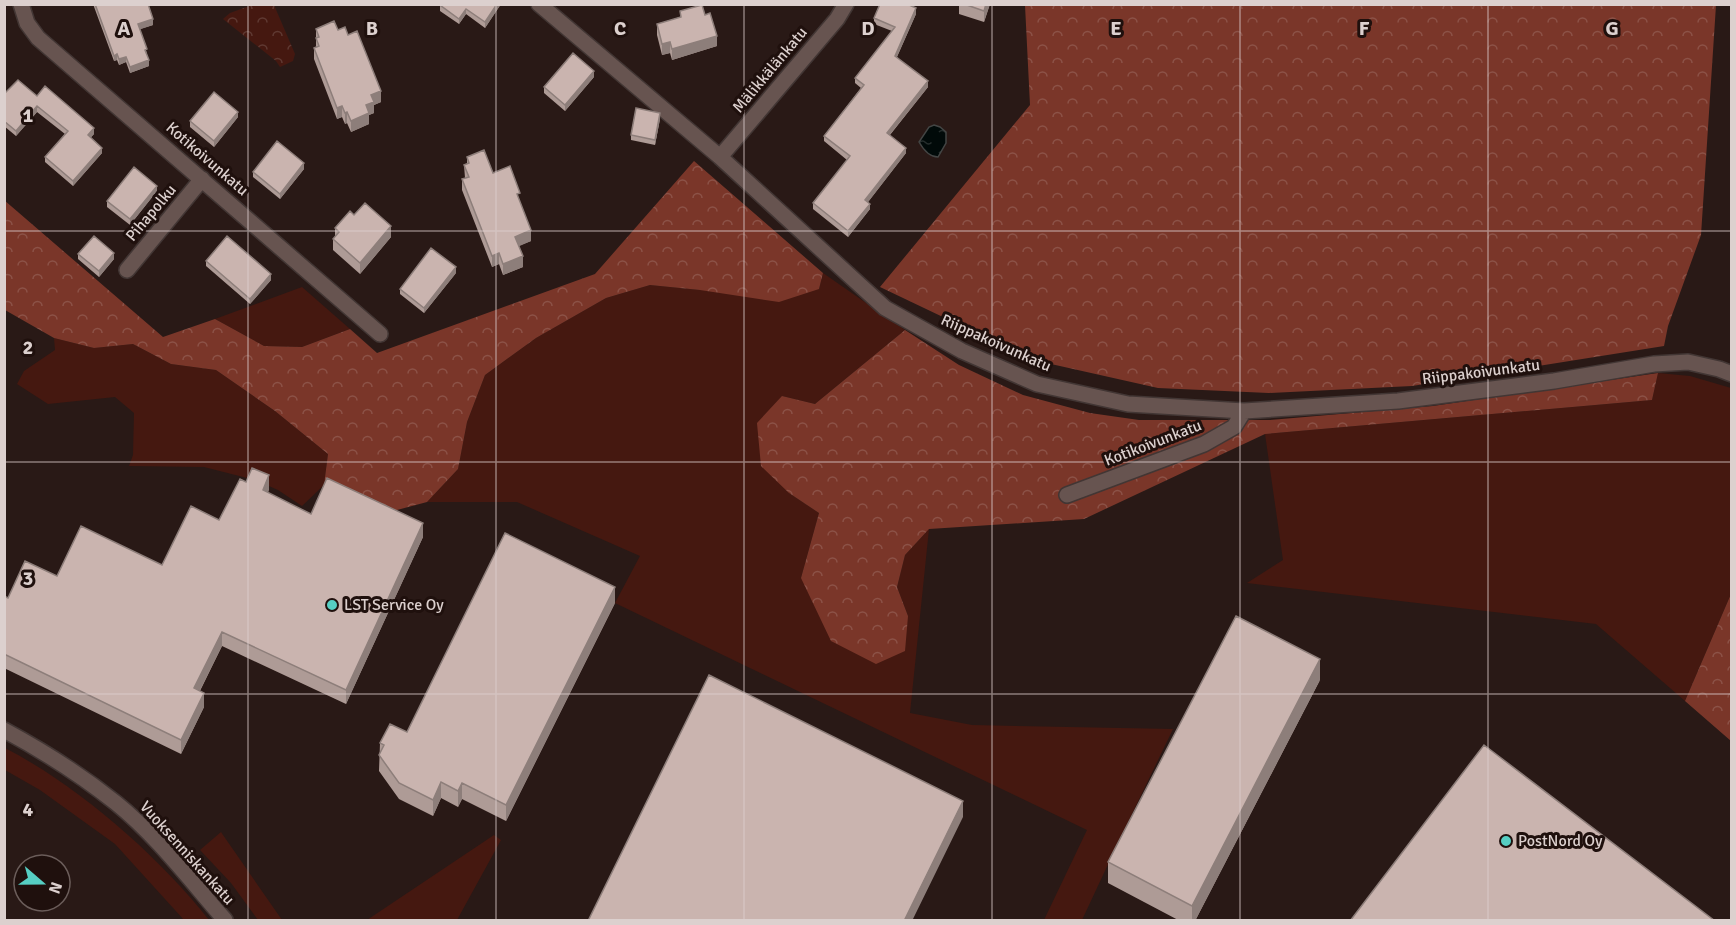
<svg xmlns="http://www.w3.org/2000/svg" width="1736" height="925" font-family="Signika,sans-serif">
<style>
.green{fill:#451810}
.forest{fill:url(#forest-crowns)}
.park{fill:url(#park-crowns)}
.water{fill:url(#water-ripples);stroke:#434544;stroke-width:1.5}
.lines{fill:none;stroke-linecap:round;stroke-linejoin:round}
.minor-casing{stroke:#423634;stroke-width:18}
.minor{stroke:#675450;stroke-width:15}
.wall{fill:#ae9b96}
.shaded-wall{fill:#8d7e7a}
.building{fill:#cab4af;stroke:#8d7e7a;stroke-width:1.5}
.grid{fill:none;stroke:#dcd0ce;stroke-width:1.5;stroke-opacity:0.55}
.poi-dot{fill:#56cec3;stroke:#1f100d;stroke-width:2}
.labels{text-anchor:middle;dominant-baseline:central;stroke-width:6;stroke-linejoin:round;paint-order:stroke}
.street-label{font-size:16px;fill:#dcd0ce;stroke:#1f100d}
.poi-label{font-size:16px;fill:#dcd0ce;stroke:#1f100d;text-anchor:start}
.grid-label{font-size:20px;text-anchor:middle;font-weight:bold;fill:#dcd0ce;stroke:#1f100d;stroke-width:6;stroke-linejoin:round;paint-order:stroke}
</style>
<defs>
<pattern id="forest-crowns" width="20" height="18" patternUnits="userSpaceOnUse" patternTransform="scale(1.5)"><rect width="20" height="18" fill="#7a3629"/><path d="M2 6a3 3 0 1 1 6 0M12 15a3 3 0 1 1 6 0" fill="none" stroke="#8c5247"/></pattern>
<pattern id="park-crowns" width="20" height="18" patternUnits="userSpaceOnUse" patternTransform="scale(1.5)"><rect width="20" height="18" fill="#451810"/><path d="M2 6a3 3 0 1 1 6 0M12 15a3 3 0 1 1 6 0" fill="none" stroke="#5f3932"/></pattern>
<pattern id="water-ripples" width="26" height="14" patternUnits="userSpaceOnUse" patternTransform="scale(1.5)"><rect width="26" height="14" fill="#010a09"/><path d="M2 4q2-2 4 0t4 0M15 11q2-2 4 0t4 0" fill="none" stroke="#252d2c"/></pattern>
</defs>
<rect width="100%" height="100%" fill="#291916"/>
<path class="green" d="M823 273 905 330 815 404 782 396 789 493 819 513 801 578 908 616 897 587 905 555 929 529 910 713 972 725 1173 729 1118 843 1082 920H1044L1087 830 615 603 640 556 517 502H427L458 469 467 422 485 375 536 338 606 298 650 285 700 290 819 289Z
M302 287 350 329 302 347 264 346 215 319Z
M54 338 94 348 133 344 171 364 216 370 275 411 328 454 324 485 302 506 278 490 255 480 204 467 129 466 133 455 134 413 115 397 48 404 17 384 24 371 55 350Z
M1658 373 1690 376 1731 388V594L1685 701 1596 624 1247 583 1283 560 1265 434 1652 400Z
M5 748C77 785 159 856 209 920H184L115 844 40 790 5 770Z
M221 832 223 835 282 920H258L231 883 200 850Z
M494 835 501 840 457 920H367Z"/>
<path class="forest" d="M1025 5H1716L1701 235 1668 326 1664 346 1412 386 1269 393 1158 388 1051 364 986 343 945 318 880 287 1030 105Z
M694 161 823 273 819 289 779 302 700 290 650 285 606 298 536 338 485 375 467 422 458 469 427 502 382 514 324 485 328 454 275 411 216 370 171 364 133 344 94 348 54 338 5 310 4 200 163 337 215 319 264 346 302 347 350 329 377 353 595 274Z
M905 330 959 365 1023 395 1090 413 1139 420H1269L1433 406 1658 373 1652 400 1265 434 1084 519 929 529 905 555 897 587 908 616 905 651 876 664 831 641 801 578 819 513 789 493 761 466 757 423 782 396 815 404Z
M1731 594V741L1685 701Z"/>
<path class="park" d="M252 5H274L295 54 293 61 280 67 276 61 223 19 230 13Z"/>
<path class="water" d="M934 125 940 127 946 132V143L938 157C930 157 923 149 919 142L929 127Z"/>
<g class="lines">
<g class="minor-casing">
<path id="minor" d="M21 4 27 23 38 38 380 334
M539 4 720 157 885 308 962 351 1037 384 1128 404 1244 411 1398 401 1554 381 1654 364 1688 362 1719 369 1732 374
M720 157 837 19 846 4
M127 270 202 179
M1067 495 1204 444 1234 427 1244 411
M4 730C43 751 81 775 116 803 157 836 190 880 225 920"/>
</g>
<use href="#minor" class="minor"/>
</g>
<path class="wall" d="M93 4H148L153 25 140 29 147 54 149 66 130 73 126 62 119 65 117 60 114 61Z
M501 4 485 28 466 14 459 24 440 11V5Z
M959 4H990L984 22 959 14Z
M680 11 705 15 717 46 672 60 670 53 662 55 657 35V24L680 17Z
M916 14 897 57 928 87 890 135 906 153 868 202 870 209 848 237 813 209V203L847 160 824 141V136L861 88 855 83V78L892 31 874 24V18Z
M316 29 338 30 348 35 381 102 374 105V113L369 115V124L351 132 347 123 345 124 342 117 337 119 314 59V48L316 47Z
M594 77 565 111 544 93V87Z
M4 94 37 96 94 134 90 138 102 153 73 186 45 162V157L65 134 37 112 16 136 4 126Z
M238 117 214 147 190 127V121Z
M660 119 655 145 631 140V135Z
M467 157 493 173 520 202 531 241 518 246 523 267 503 275 499 264 492 267 462 190V179L465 178 464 165 467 164Z
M304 169 280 199 253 177V172Z
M157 191 130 225 107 207V201Z
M354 215 391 237 360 274 333 250V239L335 237V228Z
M78 254 114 259 99 277 78 259Z
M206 261 271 280 250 304 206 266Z
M456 273 424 313 400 294V289Z
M246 482 269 489 268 493 311 514 423 537 346 704 222 646 200 691 204 707 181 754 4 668V596L8 598 57 576 162 565 219 520Z
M615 603 506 821 462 799 458 807 441 798 433 816 399 799 379 771 380 743 407 732Z
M1320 680 1195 921H1180L1108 883V862Z"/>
<path class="shaded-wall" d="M497 4H501L485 28V22Z
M986 4H990L984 22V11Z
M916 8V14L895 61V56Z
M466 9V14L459 24V19Z
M153 19V25L138 30V24Z
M717 36V46L672 60V49Z
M670 42V53L662 55V44Z
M117 54V60L114 61V56Z
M126 57V62L119 65V59Z
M149 60V66L130 73V67Z
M594 71V77L565 111V105Z
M928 81V87L887 138V133Z
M381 91V102L374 105V113L369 115V124L351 132V121L366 105 371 95Z
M37 106V112L16 136V131Z
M342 106V117L337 119V108Z
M238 112V117L214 147V141Z
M347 112V123L345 124V113Z
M660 113V119L655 145V140Z
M94 128V134L88 141V135Z
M102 148V153L73 186V181Z
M906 148V153L865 206V200Z
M304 163V169L280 199V194Z
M157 186V191L130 225V219Z
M870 204V209L848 237V231Z
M391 226V237L360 274V263Z
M531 230V241L515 248V237Z
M114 253V259L99 277V271Z
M499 253V264L492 267V256Z
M523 256V267L503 275V264Z
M456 267V273L424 313V308Z
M271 274V280L250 304V299Z
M269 475V489L263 504V490Z
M423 523V537L346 704V690Z
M615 587V603L506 821V805Z
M222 632V646L194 702V688Z
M1320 659V680L1195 921H1192V906Z
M204 693V707L181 754V740Z
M441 782V798L433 816V800Z
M462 783V799L458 807V791Z
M963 801V817L912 921H904Z"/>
<path class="building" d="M95 4H148L153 19 138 24 147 49 145 50 149 60 130 67 126 57 119 59 117 54 114 56Z
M440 4H497L485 22 466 9 459 19 440 5Z
M880 4H907L916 8 895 56 928 81 887 133 906 148 865 200 870 204 848 231 813 203 850 156 824 136 864 85 855 78 895 27 874 18Z
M964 4H986L984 11Z
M702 5 705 15 710 13 717 36 672 49 670 42 662 44 657 24 681 17 680 11Z
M334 21 338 30 345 27 348 35 357 31 381 91 371 95 374 102 366 105 369 113 351 121 347 112 345 113 342 106 337 108 314 48 319 46 316 38 319 37 316 29Z
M573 53 594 71 565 105 544 87Z
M18 80 37 96 45 86 94 128 88 135 102 148 73 181 45 157 68 131 37 106 16 131 4 121V94Z
M214 92 238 112 214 141 190 121Z
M636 108 660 113 655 140 631 135Z
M277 141 304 163 280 194 253 172Z
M484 150 493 173 510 166 520 193 517 194 531 230 515 237 523 256 503 264 499 253 492 256 462 179 469 177 464 165 469 163 467 157Z
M134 167 157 186 130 219 107 201Z
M365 203 391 226 360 263 333 239 339 232 335 228 350 211 354 215Z
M94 236 114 253 99 271 78 254Z
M227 236 271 274 250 299 206 261Z
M431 248 456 267 424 308 400 289Z
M252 468 269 475 263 490 311 514 327 478 423 523 346 690 222 632 194 688 204 693 181 740 4 654V596L8 598 25 561 57 576 81 526 162 565 191 506 219 520 240 479 246 482Z
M505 533 615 587 506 805 462 783 458 791 441 782 433 800 399 783 379 755 384 745 380 743 390 724 407 732Z
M1236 616 1320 659 1192 906 1108 862Z
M709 675 963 801 904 921H588Z
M1484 745 1715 921H1350Z"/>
<path class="grid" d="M248 4V920M496 4V920M744 4V920M992 4V920M1240 4V920M1488 4V920M4 231H1732M4 462H1732M4 694H1732"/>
<g class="poi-dot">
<circle cx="332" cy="605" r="6"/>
<circle cx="1506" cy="841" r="6"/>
</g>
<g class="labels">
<g class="street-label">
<text transform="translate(770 70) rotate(-50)">Mälikkälänkatu</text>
<text transform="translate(207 159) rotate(41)">Kotikoivunkatu</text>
<text transform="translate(151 213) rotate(-50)">Pihapolku</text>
<text transform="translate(996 343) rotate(24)">Riippakoivunkatu</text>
<text transform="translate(1481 372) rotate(-7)">Riippakoivunkatu</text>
<text transform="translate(1153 443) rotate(-21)">Kotikoivunkatu</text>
<text transform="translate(187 853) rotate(48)">Vuoksenniskankatu</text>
</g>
<g class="poi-label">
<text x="344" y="605">LST Service Oy</text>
<text x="1518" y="841">PostNord Oy</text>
</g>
</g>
<g class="grid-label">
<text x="124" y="35">A</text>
<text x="372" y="35">B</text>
<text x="620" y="35">C</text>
<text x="868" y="35">D</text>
<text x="1116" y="35">E</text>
<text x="1364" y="35">F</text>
<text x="1612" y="35">G</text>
<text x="28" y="122">1</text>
<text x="28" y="354">2</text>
<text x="28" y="585">3</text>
<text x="28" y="816">4</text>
</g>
<rect width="1736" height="925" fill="none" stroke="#dcd0ce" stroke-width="12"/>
<g transform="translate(42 883) rotate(110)"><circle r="28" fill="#1f100d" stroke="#6b5d5a" stroke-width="1.5"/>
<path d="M0-4.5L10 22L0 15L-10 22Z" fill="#56cec3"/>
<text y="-9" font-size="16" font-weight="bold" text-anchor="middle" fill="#dcd0ce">N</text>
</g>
</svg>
